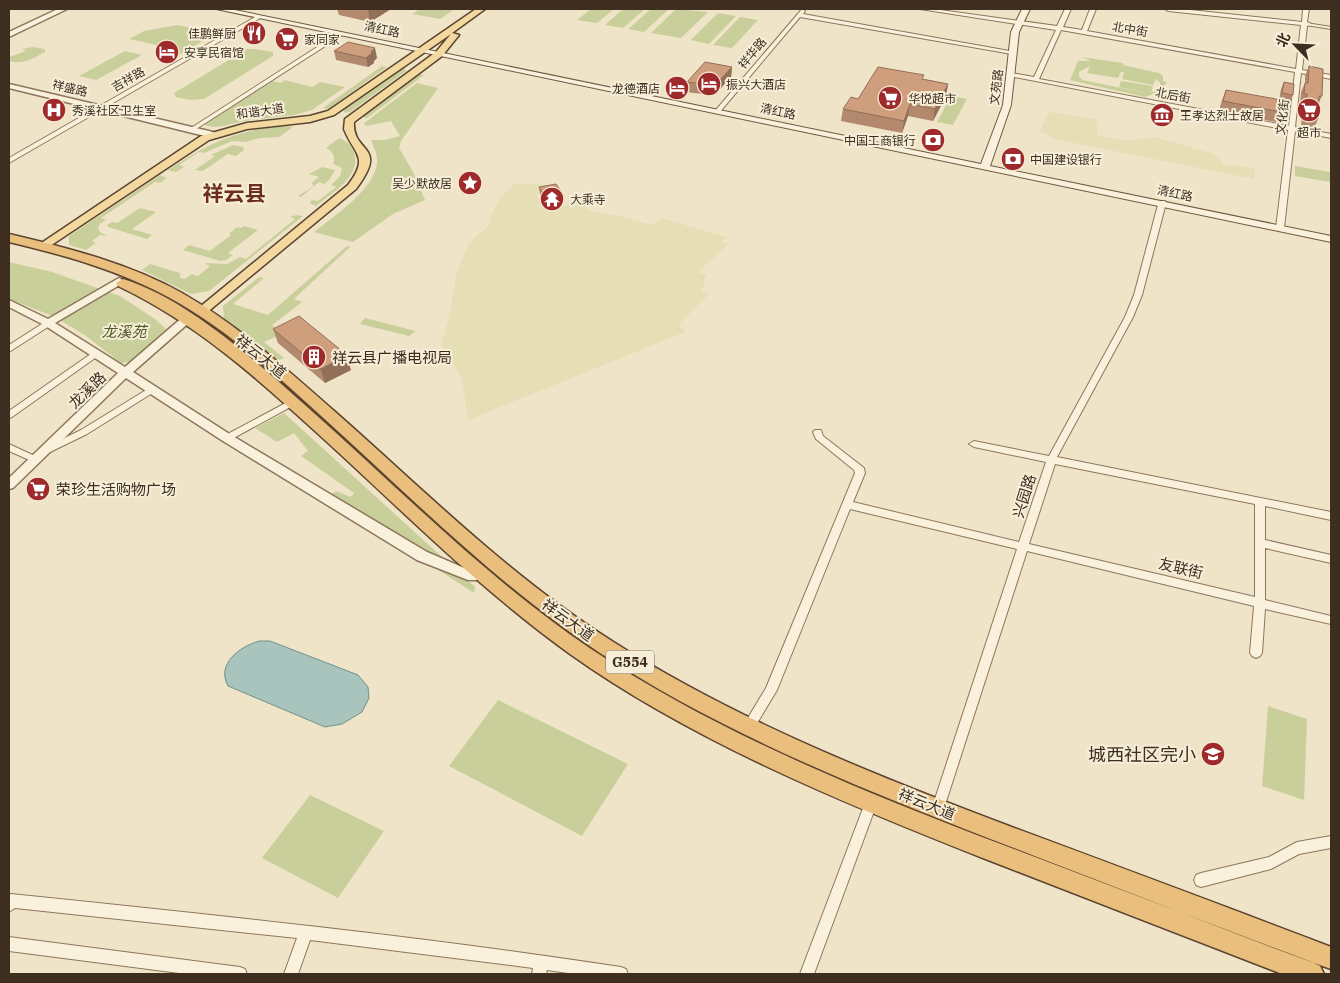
<svg xmlns="http://www.w3.org/2000/svg" width="1340" height="983" font-family="'IBM Plex Serif','Noto Sans SC',serif">
<style>
.farmland{fill:#e6deb5}
.green{fill:#c9cf9b;fill-rule:evenodd}
.water{fill:#a9c4bc;stroke:#6f938a}
.lines{fill:none;stroke-linecap:round;stroke-linejoin:round}
.pedestrian-casing{stroke:#8d765c;stroke-width:2}
.minor-casing{stroke:#8d765c;stroke-width:2}
.tertiary-casing{stroke:#8d765c;stroke-width:3}
.secondary-casing{stroke:#6f573f;stroke-width:2}
.primary-casing{stroke:#5b4430;stroke-width:3}
.trunk-casing{stroke:#5b4430;stroke-width:3}
.pedestrian{fill:#faf1dc;fill-rule:evenodd}
.minor{fill:#faf1dc;fill-rule:evenodd}
.tertiary{fill:#faf1dc;fill-rule:evenodd}
.secondary{fill:#faf1dc;fill-rule:evenodd}
.primary{fill:#f3d9a0;fill-rule:evenodd}
.trunk{fill:#eabe7c;fill-rule:evenodd}
.wall{fill:#b2896c}
.shaded-wall{fill:#916f58}
.building{fill:#cf9f7d;stroke:#916f58}
.labels{text-anchor:middle;dominant-baseline:central;stroke-width:4;stroke-linejoin:round;paint-order:stroke}
.far-street-label{font-size:12px;fill:#3d2e20;stroke:#f7eed8}
.far-poi-label{font-size:12px;fill:#3d2e20;stroke:#f7eed8;text-anchor:start}
.shield{fill:#f7eed8;stroke:#756857;stroke-width:1}
.shield-label{font-size:14px;font-weight:bold;fill:#3d2e20}
.park-label{font-size:15px;font-style:italic;fill:#4d5a26;stroke:#f7eed8}
.street-label{font-size:15px;fill:#3d2e20;stroke:#f7eed8}
.poi-label{font-size:15px;fill:#3d2e20;stroke:#f7eed8;text-anchor:start}
.near-poi-label{font-size:18px;fill:#3d2e20;stroke:#f7eed8;text-anchor:end}
.far-town-label{font-size:21px;font-weight:bold;fill:#6b2e1e;stroke:#f7eed8}
</style>
<rect width="100%" height="100%" fill="#f0e4c8"/>
<path class="farmland" d="M1049 112 1096 119 1098 136 1129 141 1154 137 1215 154 1224 164 1255 169 1254 179 1054 139 1040 131Z
M514 184H543L545 191 536 195 546 209 581 202 588 210 619 216 652 225 661 218 727 237 722 242 728 244 698 272 707 275 701 292 710 293 678 325 685 332 468 420 462 378 441 344 450 315 456 275 469 243 490 224 491 216 499 200Z"/>
<path class="green" d="M420 9H455L440 19 412 14Z
M591 9H614L597 23 577 20Z
M623 9H645L623 28 605 25Z
M651 9H669L644 32 628 29Z
M676 9 708 12 681 38 651 33Z
M718 13 736 16 709 44 691 40Z
M740 17 758 20 732 48 713 45Z
M177 25 196 29 191 33 210 37 172 59 167 57 179 50 129 39 144 31Z
M33 47 45 49V52C32 59 23 65 9 61V57L26 51 22 49Z
M247 49H255L273 52V56L204 99 190 100 176 97 174 93Z
M125 51 142 55 96 80 79 76Z
M1081 57 1123 63V65L1159 73 1163 76V81L1167 82 1161 91 1145 97 1070 80 1078 61H1091ZM1090 66 1087 73 1118 78 1121 72H1124L1122 79 1153 85 1156 79 1160 83V88L1151 93 1153 86 1121 81 1119 87 1150 94 1082 80 1079 76V72Z
M382 66 387 67 328 109 323 108Z
M400 69H405L406 71 350 112 345 113 343 110Z
M419 74 424 75 367 118 362 117Z
M285 80 312 87 320 82 345 87 312 110 294 115 244 121 224 126 214 127 204 125 272 81 281 83Z
M417 83 438 88 401 141 399 148 412 170 425 200 393 214 353 242 314 232C334 216 374 190 377 163 378 155 374 148 371 140H385L400 136 391 121 367 126 363 124Z
M951 96 967 99 953 125 937 122Z
M287 126 293 127 279 137 260 138 245 142 232 141 204 153 199 152 179 165 184 167 176 172 168 170C209 143 237 129 287 126Z
M339 138C346 140 351 145 353 151 364 175 332 193 316 206L311 204 310 202 312 200 318 201 336 187 331 185 340 176 342 168 333 164C336 157 333 151 326 148Z
M233 145 243 147 244 150 236 156 228 154 203 171 195 170 215 156 211 155Z
M1295 166 1330 172V182L1295 176Z
M322 167 335 170 330 179 324 184 319 182 301 197 298 196 314 186 311 183 319 177 309 174Z
M160 175 167 178 160 183 155 182 101 218 106 220 100 224 98 228 100 232 107 236 100 235 92 241 96 243 86 250 69 245V236Z
M140 208 156 212 132 229 152 235 147 239 108 227 107 225 112 222 117 223Z
M296 215 303 216 209 291 191 294 142 270 150 264 180 273V278L185 279 192 274 198 276 210 266 205 264 207 263 227 264 240 257 246 259 295 219 290 217Z
M244 226 258 230 228 253 233 255 226 260 220 261 183 250 189 245 210 251 231 235 229 234 237 227 241 228Z
M347 246 350 247 294 299 302 302 272 325 284 333 264 342 284 358 271 364 224 322 223 306 259 277 264 278 233 304 268 315Z
M9 262 52 272 120 296 155 319 166 329 131 361 121 363 86 336 55 317 9 299Z
M365 318 416 331 409 336 360 324Z
M284 413 475 587 474 593 327 498 336 491 351 497 354 493 301 456 308 451 294 433 277 442 255 428Z
M498 700 628 764 582 836 449 766Z
M1268 706 1307 719 1304 800 1262 786Z
M310 795 384 831 338 898 262 858Z"/>
<path class="water" d="M259 641H270L358 675 368 687 369 698 362 712 342 724 325 727 228 686C216 664 239 647 259 641Z"/>
<g class="lines">
<g class="pedestrian-casing">
<path id="pedestrian" d="M1306 23 1331 27V29L1306 25Z"/>
</g>
<g class="minor-casing">
<path id="minor" d="M802 9 805 11 803 14 1015 52 1012 54 800 17 719 113H715V111Z
M920 9H933L1057 26 1065 9H1071L1063 27 1082 30 1090 9H1096L1087 31 1296 69 1301 25 1168 11 1165 9H1181L1302 22 1303 9H1309L1307 22 1311 24 1307 26 1302 70 1331 75V79L1301 73 1295 127 1331 134V138L1295 131 1284 228 1283 230H1277L1276 228 1288 130 1009 76V74L1011 73 1034 77 1056 30ZM1061 30 1295 72 1289 126 1039 79Z
M257 16 262 17 9 163V158Z
M339 33 344 34 193 131 188 130Z
M1159 201H1165L1166 203 1142 295 1133 317 1057 457 1331 512V520L1265 506V540L1331 555V563L1265 548V600L1331 616V624L1265 609 1262 653 1260 656 1256 658 1252 656 1250 653 1254 606 1027 551 944 808 943 812 938 814 933 812 932 808 1017 549 850 509 777 690 753 730 749 731 745 730 743 726 766 688 855 473 854 470 816 439 813 432 815 430H821L823 436 864 468 865 473 853 502 1019 542 1046 462 974 447 969 444 974 441 1049 456 1125 317 1134 295ZM1055 464 1255 504V597L1029 544Z
M48 320 52 323 51 325 9 352V345Z
M95 351 98 352 99 354 98 356 12 417 9 418V411Z
M151 387 156 390 154 392 87 434 50 452H44L42 450 44 448 81 430Z
M293 399 296 400 298 402 296 404 230 440H224L222 438 224 436Z
M9 444 39 458 41 460 36 463 9 451Z
M871 797 876 799 877 803 814 974H800L865 803 866 799Z
M1331 836V848L1299 854 1271 869 1201 887 1196 885 1194 880 1196 875 1201 873 1269 857 1297 842Z
M11 894C215 915 418 936 621 967L626 969 628 974H575L547 970 546 974H532L533 968 310 940 298 974H284L297 938 15 908 9 912V895Z
M9 937 240 967 245 969 247 974H187L9 951Z"/>
</g>
<g class="tertiary-casing">
<path id="tertiary" d="M58 9H67L9 37V32Z
M9 84 213 132 217 135 213 138 9 88Z
M119 278 124 281 123 283 55 323 125 367 184 316H192L193 318 192 320 133 372 231 435 427 552 469 570 489 572 491 576 489 580H468L417 560 223 441 126 378 13 488 9 489V478L118 373 44 325 9 307V300L48 319Z"/>
</g>
<g class="secondary-casing">
<path id="secondary" d="M216 9H230L981 164 1003 105 1011 32 1022 9H1030L1019 32 1011 105 990 166 1331 236V242Z"/>
</g>
<g class="primary-casing">
<path id="primary" d="M476 9H485L452 33 459 35 442 56 354 122C352 154 390 144 356 189L205 314H197L195 311 348 185C370 156 354 155 344 129L345 119 436 52 451 34 334 115 310 122 247 129 209 140 47 248 43 250 37 246 201 136 247 123 310 116 328 111Z"/>
</g>
<g class="trunk-casing">
<path id="trunk" d="M9 234C68 248 128 263 182 293 238 325 285 368 333 410 424 490 511 578 615 643 738 721 874 775 1009 826 1117 866 1224 906 1331 947V969C1233 934 1135 894 1037 857 888 799 734 741 600 653 497 585 410 496 319 414 272 371 224 327 168 297 118 270 64 255 9 242Z
M123 279C188 299 255 361 305 405 399 488 487 579 591 649 719 734 864 792 1006 846 1108 885 1210 924 1312 962L1320 966 1324 974H1282C1184 936 1086 898 988 860 848 805 692 741 570 654 478 588 399 507 316 432 255 376 194 322 118 286L116 283Z"/>
</g>
<use href="#pedestrian" class="pedestrian"/>
<use href="#minor" class="minor"/>
<use href="#tertiary" class="tertiary"/>
<use href="#secondary" class="secondary"/>
<use href="#primary" class="primary"/>
<use href="#trunk" class="trunk"/>
</g>
<path class="wall" d="M337 9H391L370 22 339 15Z
M334 51 377 58 374 61V63L368 67 336 60Z
M1309 66 1322 96 1319 102 1318 119 1314 129 1301 126 1303 104 1300 103 1301 92 1305 83V76Z
M732 67 731 77 719 90 711 95 686 92 687 82Z
M923 79 948 84 946 96 933 121 908 116 902 133 841 121 843 109 858 99Z
M1284 82 1293 95 1290 102 1287 101 1286 113 1281 123 1219 111 1222 100 1226 90 1279 100 1281 89Z
M539 187 564 203 547 207 540 194Z
M273 329 351 370 325 383 278 343Z"/>
<path class="shaded-wall" d="M368 9H391L370 22Z
M375 48 377 58 374 61V63L368 67 366 58Z
M732 67 731 77 719 90 711 95V85Z
M948 84 946 96 933 121 935 109Z
M910 104 908 116 902 133 904 121Z
M564 196V203L547 207 546 200Z
M347 355 351 370 325 383 321 369Z"/>
<path class="building" d="M348 42 375 48 371 52 372 53 366 58 334 51Z
M705 62 732 67 719 81 711 85 687 82Z
M1309 66 1323 69 1322 96H1319L1318 119 1305 117 1307 94H1304L1305 83H1308Z
M878 67 924 75 922 79 948 84 935 109 910 104 904 121 843 109 851 97 858 99Z
M1284 82 1294 84 1293 95 1282 93Z
M1226 90 1287 101 1286 113 1223 101Z
M556 184 564 196 546 200 539 187Z
M299 316 347 355 321 369 273 329Z"/>
<defs>
<g id="restaurant-disc" transform="scale(1.25)"><circle r="9.5" fill="#9e2a2b" stroke="#f7eed8"/><path d="M-5-6h1v4h1v-4h1v4h1v-4h1v5L-1.5 .5V6h-2V.5L-5-1ZM5-6V6H3V1.5H1.5Q1.5-4 5-6Z" fill="#fff"/></g>
<g id="supermarket-disc" transform="scale(1.25)"><circle r="9.5" fill="#9e2a2b" stroke="#f7eed8"/><path d="M-6-5.5h2.5l.6 2H6L4.5 2H-2.5L-4.4-4H-6ZM-1.5 3.2a1.3 1.3 0 1 0 .1 0ZM3 3.2a1.3 1.3 0 1 0 .1 0Z" fill="#fff"/></g>
<g id="hotel-disc" transform="scale(1.25)"><circle r="9.5" fill="#9e2a2b" stroke="#f7eed8"/><path d="M-6-4.5h1.5V1H6V5H4.5V3h-9V5H-6ZM-4 0a1.8 1.8 0 1 1 3.6 0ZM.5 0V-2.5h3Q6-2.5 6 0Z" fill="#fff"/></g>
<g id="hospital-disc" transform="scale(1.25)"><circle r="9.5" fill="#9e2a2b" stroke="#f7eed8"/><path d="M-5-5h3v3.5h4V-5h3V5h-3V1.5h-4V5h-3Z" fill="#fff"/></g>
<g id="museum-disc" transform="scale(1.25)"><circle r="9.5" fill="#9e2a2b" stroke="#f7eed8"/><path d="M0-6L6-3V-2H-6V-3ZM-5-1h2V3h-2ZM-1-1h2V3h-2ZM3-1h2V3H3ZM-6 4H6V6H-6Z" fill="#fff"/></g>
<g id="bank-disc" transform="scale(1.25)"><circle r="9.5" fill="#9e2a2b" stroke="#f7eed8"/><path d="M-6-4H6V4H-6ZM0-2.3a2.3 2.3 0 1 0 0 4.6a2.3 2.3 0 1 0 0-4.6Z" fill="#fff"/></g>
<g id="sight-disc" transform="scale(1.25)"><circle r="9.5" fill="#9e2a2b" stroke="#f7eed8"/><path d="M0-6L1.8-2.2L6-1.7L2.9 1.2L3.7 5.4L0 3.3L-3.7 5.4L-2.9 1.2L-6-1.7L-1.8-2.2Z" fill="#fff"/></g>
<g id="temple-disc" transform="scale(1.25)"><circle r="9.5" fill="#9e2a2b" stroke="#f7eed8"/><path d="M0-6L5-2H3V0L6.5 2.5H4V6H1.5V3h-3V6H-4V2.5H-6.5L-3 0V-2H-5Z" fill="#fff"/></g>
<g id="building-disc" transform="scale(1.25)"><circle r="9.5" fill="#9e2a2b" stroke="#f7eed8"/><path d="M-4-6H4V6H1V3H-1V6H-4ZM-2.5-4.3h1.7v1.8h-1.7ZM.8-4.3h1.7v1.8H.8ZM-2.5-1h1.7V.8h-1.7ZM.8-1h1.7V.8H.8Z" fill="#fff"/></g>
<g id="school-disc" transform="scale(1.25)"><circle r="9.5" fill="#9e2a2b" stroke="#f7eed8"/><path d="M0-5L7-2L0 1L-7-2ZM-4 1L0 2.5L4 1V4Q0 6-4 4Z" fill="#fff"/></g>
</defs>
<g fill-rule="evenodd">
<use href="#restaurant-disc" x="254" y="33"/>
<use href="#supermarket-disc" x="287" y="39"/>
<use href="#hotel-disc" x="167" y="52"/>
<use href="#hotel-disc" x="709" y="84"/>
<use href="#hotel-disc" x="677" y="88"/>
<use href="#supermarket-disc" x="890" y="98"/>
<use href="#hospital-disc" x="54" y="110"/>
<use href="#supermarket-disc" x="1309" y="110"/>
<use href="#museum-disc" x="1162" y="115"/>
<use href="#bank-disc" x="933" y="140"/>
<use href="#bank-disc" x="1013" y="159"/>
<use href="#sight-disc" x="470" y="183"/>
<use href="#temple-disc" x="552" y="199"/>
<use href="#building-disc" x="314" y="357"/>
<use href="#supermarket-disc" x="38" y="489"/>
<use href="#school-disc" x="1213" y="754"/>
</g>
<g class="labels">
<g class="far-street-label">
<text transform="translate(382 29) rotate(12)">清红路</text>
<text transform="translate(1130 29) rotate(10)">北中街</text>
<text transform="translate(752 53) rotate(-50)">祥华路</text>
<text transform="translate(128 79) rotate(-30)">吉祥路</text>
<text transform="translate(996 87) rotate(-83)">文苑路</text>
<text transform="translate(70 88) rotate(13)">祥盛路</text>
<text transform="translate(1173 95) rotate(11)">北后街</text>
<text transform="translate(260 111) rotate(-8)">和谐大道</text>
<text transform="translate(778 111) rotate(12)">清红路</text>
<text transform="translate(1282 117) rotate(-83)">文化街</text>
<text transform="translate(1175 193) rotate(12)">清红路</text>
</g>
<g class="far-poi-label">
<text x="236" y="33" text-anchor="end">佳鹏鲜厨</text>
<text x="304" y="39">家同家</text>
<text x="184" y="52">安享民宿馆</text>
<text x="726" y="84">振兴大酒店</text>
<text x="660" y="88" text-anchor="end">龙德酒店</text>
<text x="908" y="98">华悦超市</text>
<text x="72" y="110">秀溪社区卫生室</text>
<text x="1180" y="115">王孝达烈士故居</text>
<text x="1309" y="132" text-anchor="middle">超市</text>
<text x="916" y="140" text-anchor="end">中国工商银行</text>
<text x="1030" y="159">中国建设银行</text>
<text x="452" y="183" text-anchor="end">吴少默故居</text>
<text x="570" y="199">大乘寺</text>
</g>
<rect class="shield" x="606" y="650.5" width="48" height="23" rx="4"/>
<g class="shield-label">
<text x="630" y="662">G554</text>
</g>
<g class="park-label">
<text x="124" y="331">龙溪苑</text>
</g>
<g class="street-label">
<text transform="translate(261 356) rotate(39)">祥云大道</text>
<text transform="translate(87 390) rotate(-44)">龙溪路</text>
<text transform="translate(1024 496) rotate(-73)">兴园路</text>
<text transform="translate(1181 568) rotate(13)">友联街</text>
<text transform="translate(568 620) rotate(36)">祥云大道</text>
<text transform="translate(927 804) rotate(22)">祥云大道</text>
</g>
<g class="poi-label">
<text x="332" y="357">祥云县广播电视局</text>
<text x="56" y="489">荣珍生活购物广场</text>
</g>
<g class="near-poi-label">
<text x="1196" y="754">城西社区完小</text>
</g>
<g class="far-town-label">
<text x="234" y="193">祥云县</text>
</g>
</g>
<rect width="1340" height="983" fill="none" stroke="#3d2e20" stroke-width="20"/>
<g transform="translate(1295 45) rotate(294)" stroke="#f7eed8" stroke-width="4" paint-order="stroke">
<path d="M0-4L9 19L0 12L-9 19Z" fill="#3d2e20"/>
<text y="-8" font-size="14" font-weight="bold" text-anchor="middle" fill="#3d2e20">北</text>
</g>
</svg>
